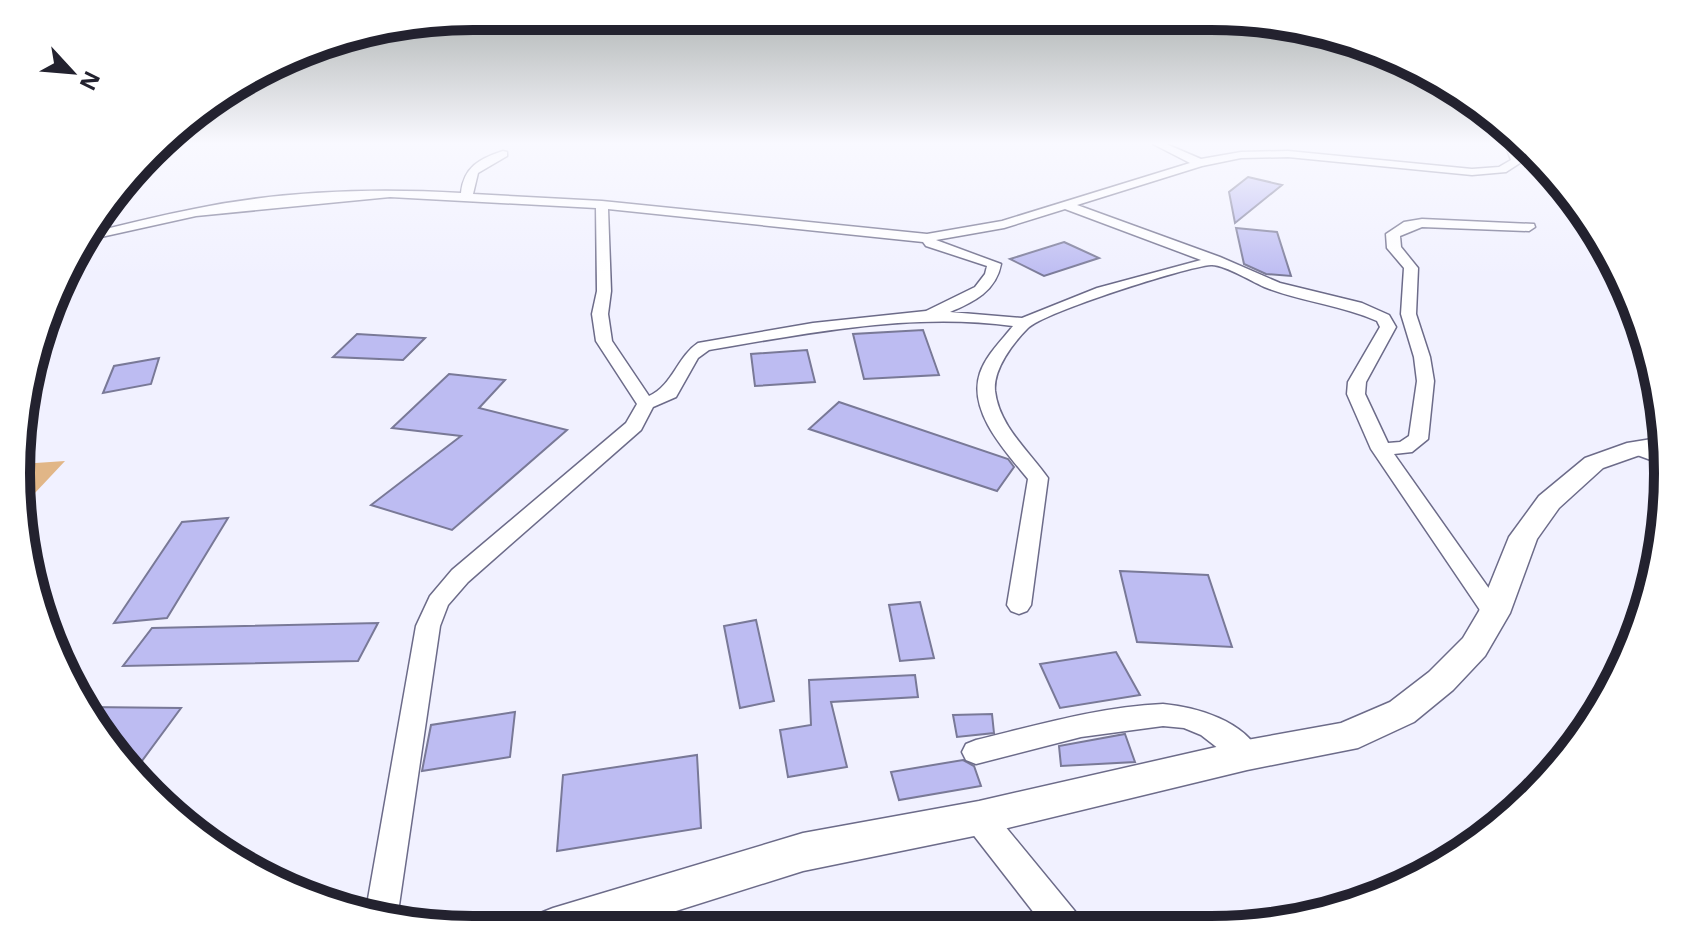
<svg xmlns="http://www.w3.org/2000/svg" width="1684" height="946" font-family="'Noto Sans',sans-serif">
<style>
.green{fill:#e1b687}
.building{fill:#bdbcf2;stroke:#797997;stroke-width:2}
.lines{fill:none;stroke-linecap:round;stroke-linejoin:round}
.minor-casing{stroke:#6c6b89;stroke-width:3}
.tertiary-casing{stroke:#6c6b89;stroke-width:3}
.minor{fill:#fff;fill-rule:evenodd}
.tertiary{fill:#fff;fill-rule:evenodd}
.rim{fill:none;stroke:#23222f;stroke-width:10}
</style>
<rect width="100%" height="100%" fill="#f1f1ff"/>
<path class="green" d="M65 461 19 510 21 464Z"/>
<path class="building" d="M1248 177 1282 185 1235 223 1229 192Z
M1236 228 1277 232 1291 276 1266 274 1244 264Z
M1064 242 1099 258 1044 276 1010 259Z
M923 330 939 375 864 379 853 334Z
M357 334 425 338 403 360 333 357Z
M807 350 815 382 755 386 751 354Z
M159 358 151 384 103 393 114 366Z
M449 374 505 380 479 408 567 430 452 530 371 505 461 436 392 428Z
M839 402 1008 459 1014 467 997 491 809 429Z
M228 518 167 618 114 623 182 522Z
M1120 571 1208 575 1232 647 1137 642Z
M920 602 934 658 900 661 889 605Z
M756 620 774 701 740 708 724 626Z
M378 623 358 661 123 666 152 628Z
M1116 652 1140 695 1060 708 1040 664Z
M915 675 918 697 831 702 847 767 788 777 780 730 811 725 809 680Z
M87 707 181 708 139 765 123 764Z
M515 712 510 757 422 771 431 725Z
M992 714 994 733 957 737 953 715Z
M1125 734 1135 762 1061 766 1059 746Z
M697 755 701 828 557 851 563 775Z
M963 760 974 766 981 786 899 800 891 772Z"/>
<g class="lines">
<g class="minor-casing">
<path id="minor" d="M1153 144H1166L1201 159 1241 152 1288 151 1472 169 1499 167 1511 160 1505 144H1515L1523 161 1506 172 1472 175 1288 157 1241 158 1202 166 1077 205 1220 257 1280 283 1362 303 1389 315 1396 327 1366 382 1365 394 1388 443 1400 442 1409 436 1417 381 1414 357 1401 314 1404 268 1387 248 1386 234 1404 222 1422 219 1534 224 1535 227 1529 231 1422 227 1400 236 1401 247 1418 268 1416 314 1430 357 1434 381 1428 439 1412 452 1394 454 1502 607 1506 613 1502 619 1494 622 1486 619 1371 449 1347 394 1348 382 1380 327 1377 321C1342 305 1303 302 1267 288 1254 283 1224 264 1211 265 1185 267 1045 312 1028 328 1013 343 993 369 995 391 999 426 1029 451 1048 478L1031 605 1027 611 1019 614 1011 611 1007 605 1028 479C1006 452 967 411 980 373 986 355 1002 340 1013 326 912 312 809 333 709 350L698 358 676 397 653 407 641 430 468 582 448 605 440 626 397 919 365 916 416 626 430 596 452 570 626 423 637 404 596 341 592 314 597 291 596 208 390 197 196 216 83 241 86 234C122 225 158 216 194 209 280 191 373 188 461 193 464 167 479 159 503 151L507 152V156L478 173 473 194 602 201 927 234 1002 221 1190 163ZM608 209 923 242 926 246 987 266 985 274 975 287 926 311 813 323 698 343C677 357 673 385 649 396L612 341 608 314 611 291ZM1065 209 1201 260 1097 288 1022 318 950 312C974 302 996 291 1001 264L936 240 1004 228Z
M1636 442 1659 450V463L1629 452 1626 448Z
M1163 704C1197 707 1245 721 1261 755L1257 763 1247 767 1237 763 1201 735 1184 728 1163 726 1081 737 976 764 966 760 962 752 966 744 976 740C1038 725 1099 707 1163 704Z
M979 805 990 808 1078 915 1082 927H1045L968 828 964 818 968 808Z"/>
</g>
<g class="tertiary-casing">
<path id="tertiary" d="M1658 438 1659 452 1640 455 1603 468 1559 508 1537 539 1510 613 1485 656 1453 690 1414 722 1358 748 1247 770 979 835 803 871 622 928 532 929 538 914 553 908 803 833 979 801 1247 740 1341 723 1390 702 1429 672 1463 638 1479 611 1509 537 1539 496 1585 458 1627 443Z"/>
</g>
<use href="#minor" class="minor"/>
<use href="#tertiary" class="tertiary"/>
</g>
<linearGradient id="sky" x2="0" y2="1"><stop stop-color="#adb2b1"/><stop offset="0.52" stop-color="#f9f9ff"/><stop offset="1" stop-color="#f9f9ff" stop-opacity="0"/></linearGradient>
<rect width="1684" height="276" fill="url(#sky)"/>
<path d="M0 0H1684V946H0ZM473 30H1211A443 443 0 0 1 1654 473V473A443 443 0 0 1 1211 916H473A443 443 0 0 1 30 473V473A443 443 0 0 1 473 30Z" fill="#fff" fill-rule="evenodd"/>
<path class="rim" d="M473 30H1211A443 443 0 0 1 1654 473V473A443 443 0 0 1 1211 916H473A443 443 0 0 1 30 473V473A443 443 0 0 1 473 30Z"/>
<g transform="translate(72 72) rotate(116)" stroke="#ffffff" stroke-width="6" paint-order="stroke">
<path d="M0-6L14 30L0 20L-14 30Z" fill="#23222f"/>
<text y="-12" font-size="22" font-weight="bold" text-anchor="middle" fill="#23222f">N</text>
</g>
</svg>
